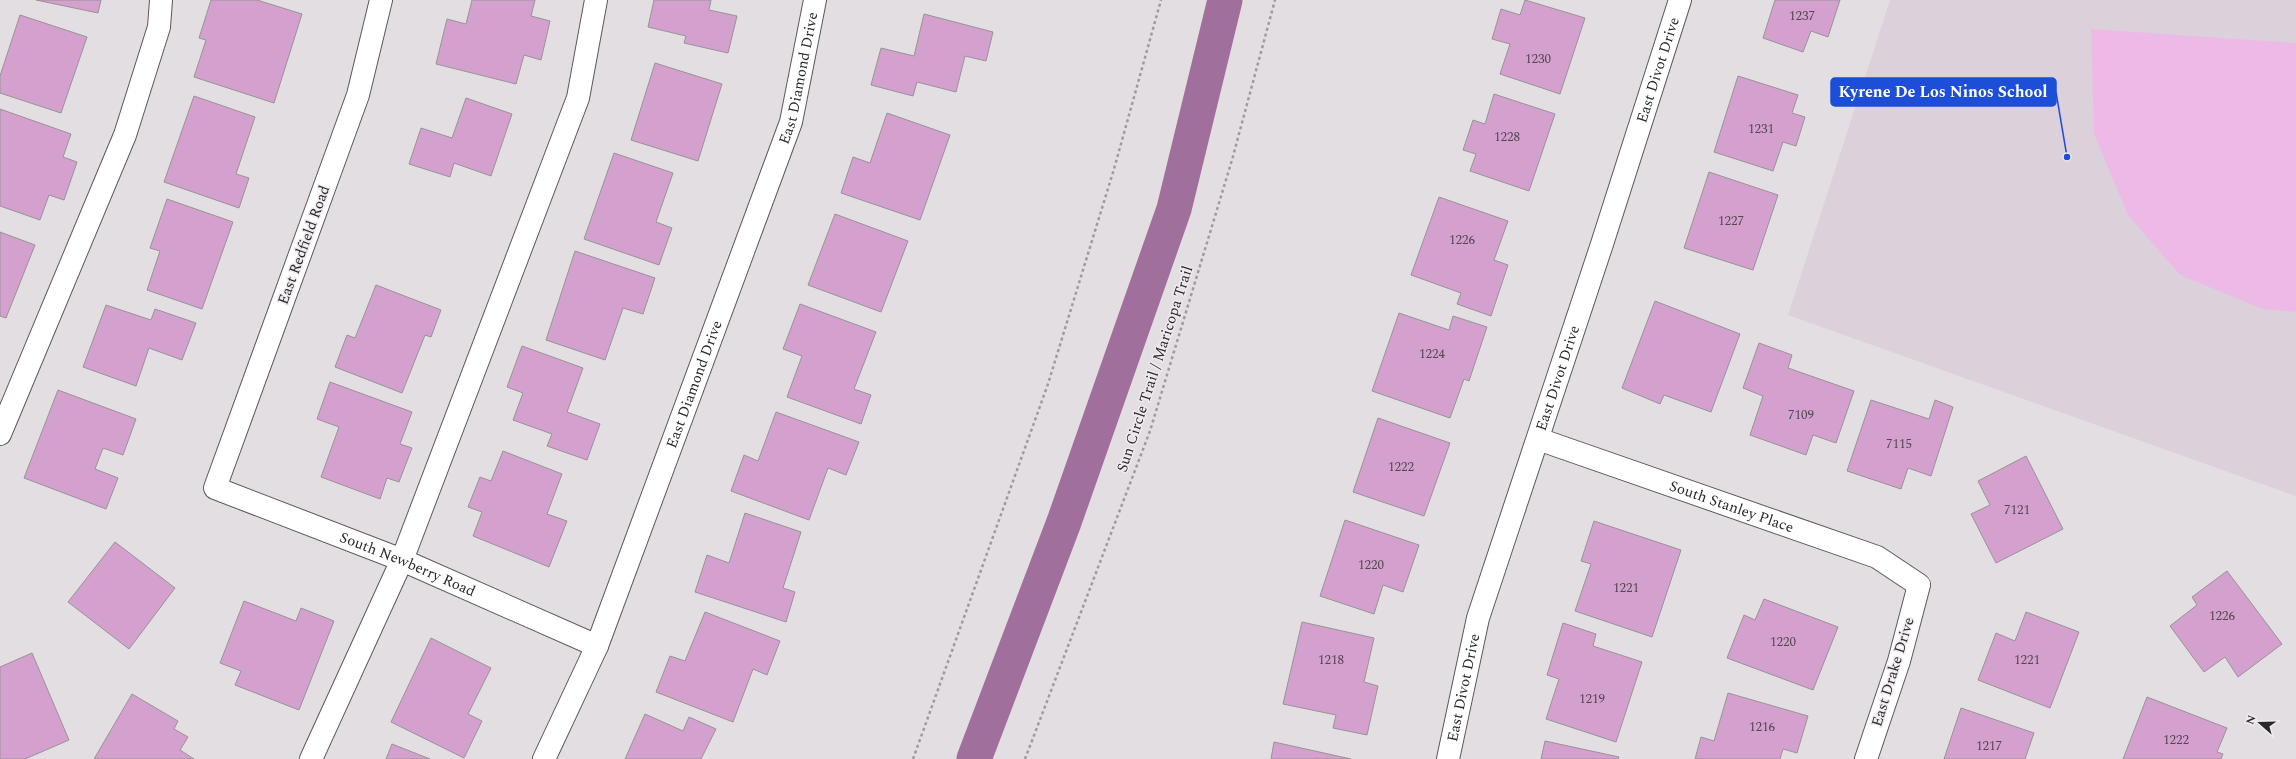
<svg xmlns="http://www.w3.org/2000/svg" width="2296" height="759" font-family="Spectral,serif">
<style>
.built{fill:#dcd0da}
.green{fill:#edbae7}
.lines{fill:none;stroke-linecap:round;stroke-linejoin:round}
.canal{stroke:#a16f9b;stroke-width:35}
.building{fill:#d4a0ce;stroke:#989397}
.minor-casing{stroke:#5c585c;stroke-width:24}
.path{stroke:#9e9a9d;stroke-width:2.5;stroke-dasharray:3 3;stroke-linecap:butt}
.minor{stroke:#fff;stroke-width:22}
.labels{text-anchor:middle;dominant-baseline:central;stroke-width:3;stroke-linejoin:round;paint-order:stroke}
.number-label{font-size:13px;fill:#544652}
.street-label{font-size:15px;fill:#2a2829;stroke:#f0ebf0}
.leader{fill:none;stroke:#1d4ed8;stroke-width:1.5}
.callout-dot{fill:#1d4ed8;stroke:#f0ebf0;stroke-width:1.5}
.callout{fill:#1d4ed8;stroke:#1d4ed8;stroke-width:1.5}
.callout-label{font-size:16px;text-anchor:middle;font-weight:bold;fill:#fff}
</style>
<rect width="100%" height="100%" fill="#e3dee2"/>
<path class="built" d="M1890 0H2296V496L1788 315Z"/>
<path class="green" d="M2091 29 2296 43V312L2263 309 2180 275 2128 215 2094 134Z"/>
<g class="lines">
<path class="canal" d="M974 759 1064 522 1174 209 1225 0"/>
</g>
<path class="building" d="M36 0H101L98 13Z
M211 0H257L302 14 274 103 194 77 206 40 199 38Z
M472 0H535L531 16 550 21 541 60 524 55 516 84 436 64 447 19 466 24Z
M654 0H711L709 10 737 16 728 53 684 43 686 36 648 27Z
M1525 0 1585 18 1560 94 1500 74 1510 44 1492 39 1501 9 1520 15Z
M1775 0H1840L1828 37 1811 31 1803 52 1763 38Z
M924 14 993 32 986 61 965 56 956 92 917 82 913 96 871 85 881 48 914 56Z
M20 15 87 37 61 113 0 93V76Z
M655 63 722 84 698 161 631 140Z
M1738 76 1798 95 1792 113 1805 117 1796 146 1783 142 1773 171 1714 152Z
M1494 94 1555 114 1529 191 1470 171 1476 154 1463 150 1473 120 1485 124Z
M194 96 255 117 236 174 249 178 239 208 164 182Z
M466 98 512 114 491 176 454 163 450 177 409 164 421 128 452 138Z
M0 109 71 134 63 157 77 162 64 200 49 195 40 220 0 206Z
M887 113 950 135 920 220 841 193 853 157 870 163Z
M614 153 673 173 656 222 672 228 659 265 584 239Z
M1709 172 1778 195 1753 270 1684 248Z
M1439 197 1508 221 1494 260 1508 265 1491 316 1457 304 1461 293 1411 275Z
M167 199 233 222 202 309 147 290 160 251 150 248Z
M835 214 908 241 881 312 808 285Z
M0 232 35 245 6 318 0 316Z
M575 251 655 278 643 314 623 308 605 360 546 340Z
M376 285 441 310 431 337 425 335 402 393 335 367 347 335 355 338Z
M1655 301 1740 334 1711 412 1664 395 1660 404 1622 388Z
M800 304 876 332 854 389 871 395 861 424 787 397 802 356 783 349Z
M106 305 151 320 155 309 196 323 182 360 149 348 136 386 83 367Z
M1399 313 1449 330 1453 316 1487 327 1469 381 1464 379 1450 418 1372 391Z
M1759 343 1792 355 1788 368 1854 391 1836 443 1813 435 1806 455 1750 435 1763 396 1743 388Z
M522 346 583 368 567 412 600 424 587 460 547 446 552 434 513 420 523 393 507 387Z
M330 382 412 412 400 444 412 448 399 482 387 478 380 499 321 477 339 427 317 419Z
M58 390 136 419 123 455 103 448 95 469 118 478 106 509 24 478Z
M1871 400 1929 419 1935 400 1953 407 1931 476 1908 468 1901 489 1847 471Z
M776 412 859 442 846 475 828 468 809 520 731 491 744 455 758 461Z
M1378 418 1450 443 1424 516 1353 492Z
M503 451 562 474 547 514 567 521 549 567 473 536 482 512 468 507 480 477 491 481Z
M2026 456 2063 529 1996 563 1971 514 1990 505 1978 481Z
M745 513 801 532 783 588 795 592 786 622 695 592 707 555 729 563Z
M1345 520 1419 545 1403 592 1383 585 1374 614 1320 596Z
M1594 521 1681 550 1652 637 1575 611 1591 564 1581 561Z
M115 542 175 588 129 649 68 602Z
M2227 571 2282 644 2238 677 2225 657 2204 672 2170 626 2197 605 2192 597Z
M1764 599 1838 627 1813 690 1727 658 1744 615 1755 620Z
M244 601 296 621 301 608 334 621 299 710 235 685 241 671 220 663Z
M705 612 780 641 767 675 753 669 733 722 656 692 670 656 685 661Z
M2026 612 2079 632 2050 708 1978 680 1996 633 2015 641Z
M1302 622 1374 638 1364 682 1378 686 1367 735 1333 728 1336 715 1283 704Z
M1563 623 1596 634 1593 646 1642 662 1616 742 1546 719 1559 679 1547 675Z
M431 638 491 668 468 714 482 721 464 758 391 722Z
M32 653 69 740 25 759H0V667Z
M1728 693 1808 716 1797 753 1783 749 1780 759H1695L1701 737 1714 741Z
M132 694 178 721 174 729 188 737 180 750 194 759H94Z
M2147 697 2227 728 2217 752 2223 754 2221 759H2123Z
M1961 708 2034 733 2025 759H1944Z
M645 714 683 731 689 717 716 729 701 759H625Z
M1545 741 1619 757 1618 759H1541Z
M1274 742 1351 759H1271Z
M392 744 430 759H386Z"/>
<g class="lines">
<g class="minor-casing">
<g id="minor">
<path id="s1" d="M381 0 358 95 215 488 402 560 597 646"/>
<path d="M0 434 125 135 159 27 161 0"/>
<path id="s2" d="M1538 439 1877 557 1919 585 1899 661 1866 759"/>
<path d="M311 759 402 560 578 98 596 0"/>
<path id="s3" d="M544 759 597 646 791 122 815 0"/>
<path id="s4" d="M1448 759 1478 618 1602 244 1680 0"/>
</g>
</g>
<path class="path" d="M913 759 1048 384 1114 169 1161 0
M1025 759 1150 431 1232 160 1275 0"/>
<use href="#minor" class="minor"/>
</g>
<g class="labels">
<g class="number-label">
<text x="1802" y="16">1237</text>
<text x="1538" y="59">1230</text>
<text x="1761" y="129">1231</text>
<text x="1507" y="137">1228</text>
<text x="1731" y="221">1227</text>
<text x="1462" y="240">1226</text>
<text x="1432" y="354">1224</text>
<text x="1801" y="415">7109</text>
<text x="1899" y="444">7115</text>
<text x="1401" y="467">1222</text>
<text x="2017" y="510">7121</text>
<text x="1371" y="565">1220</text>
<text x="1626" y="588">1221</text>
<text x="2222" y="616">1226</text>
<text x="1783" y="642">1220</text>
<text x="1331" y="660">1218</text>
<text x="2027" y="660">1221</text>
<text x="1592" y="699">1219</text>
<text x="1762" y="727">1216</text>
<text x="2176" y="740">1222</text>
<text x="1989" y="746">1217</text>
</g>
<g class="street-label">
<text stroke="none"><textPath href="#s4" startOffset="721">East Divot Drive</textPath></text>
<text stroke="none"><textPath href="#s3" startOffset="728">East Diamond Drive</textPath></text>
<text transform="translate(304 245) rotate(-70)">East Redfield Road</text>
<text transform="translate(1155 369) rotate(-72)">Sun Circle Trail / Maricopa Trail</text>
<text stroke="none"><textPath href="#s4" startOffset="397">East Divot Drive</textPath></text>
<text stroke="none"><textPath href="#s3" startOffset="404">East Diamond Drive</textPath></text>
<text stroke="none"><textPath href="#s2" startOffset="205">South Stanley Place</textPath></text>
<text stroke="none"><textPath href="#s1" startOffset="723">South Newberry Road</textPath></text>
<text transform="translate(1893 672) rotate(-73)">East Drake Drive</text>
<text stroke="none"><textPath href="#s4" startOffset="73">East Divot Drive</textPath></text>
</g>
</g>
<path class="leader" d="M2067 157L2056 92"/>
<circle class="callout-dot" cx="2067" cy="157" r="4"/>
<rect class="callout" x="1831" y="78" width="225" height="28" rx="4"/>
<g class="callout-label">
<text x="1943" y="97">Kyrene De Los Ninos School</text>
</g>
<g transform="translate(2260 723) rotate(290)" stroke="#f0ebf0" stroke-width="3" paint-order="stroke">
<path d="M0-3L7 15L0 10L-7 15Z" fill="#2a2829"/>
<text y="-6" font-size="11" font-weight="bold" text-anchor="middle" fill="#2a2829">N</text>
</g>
</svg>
